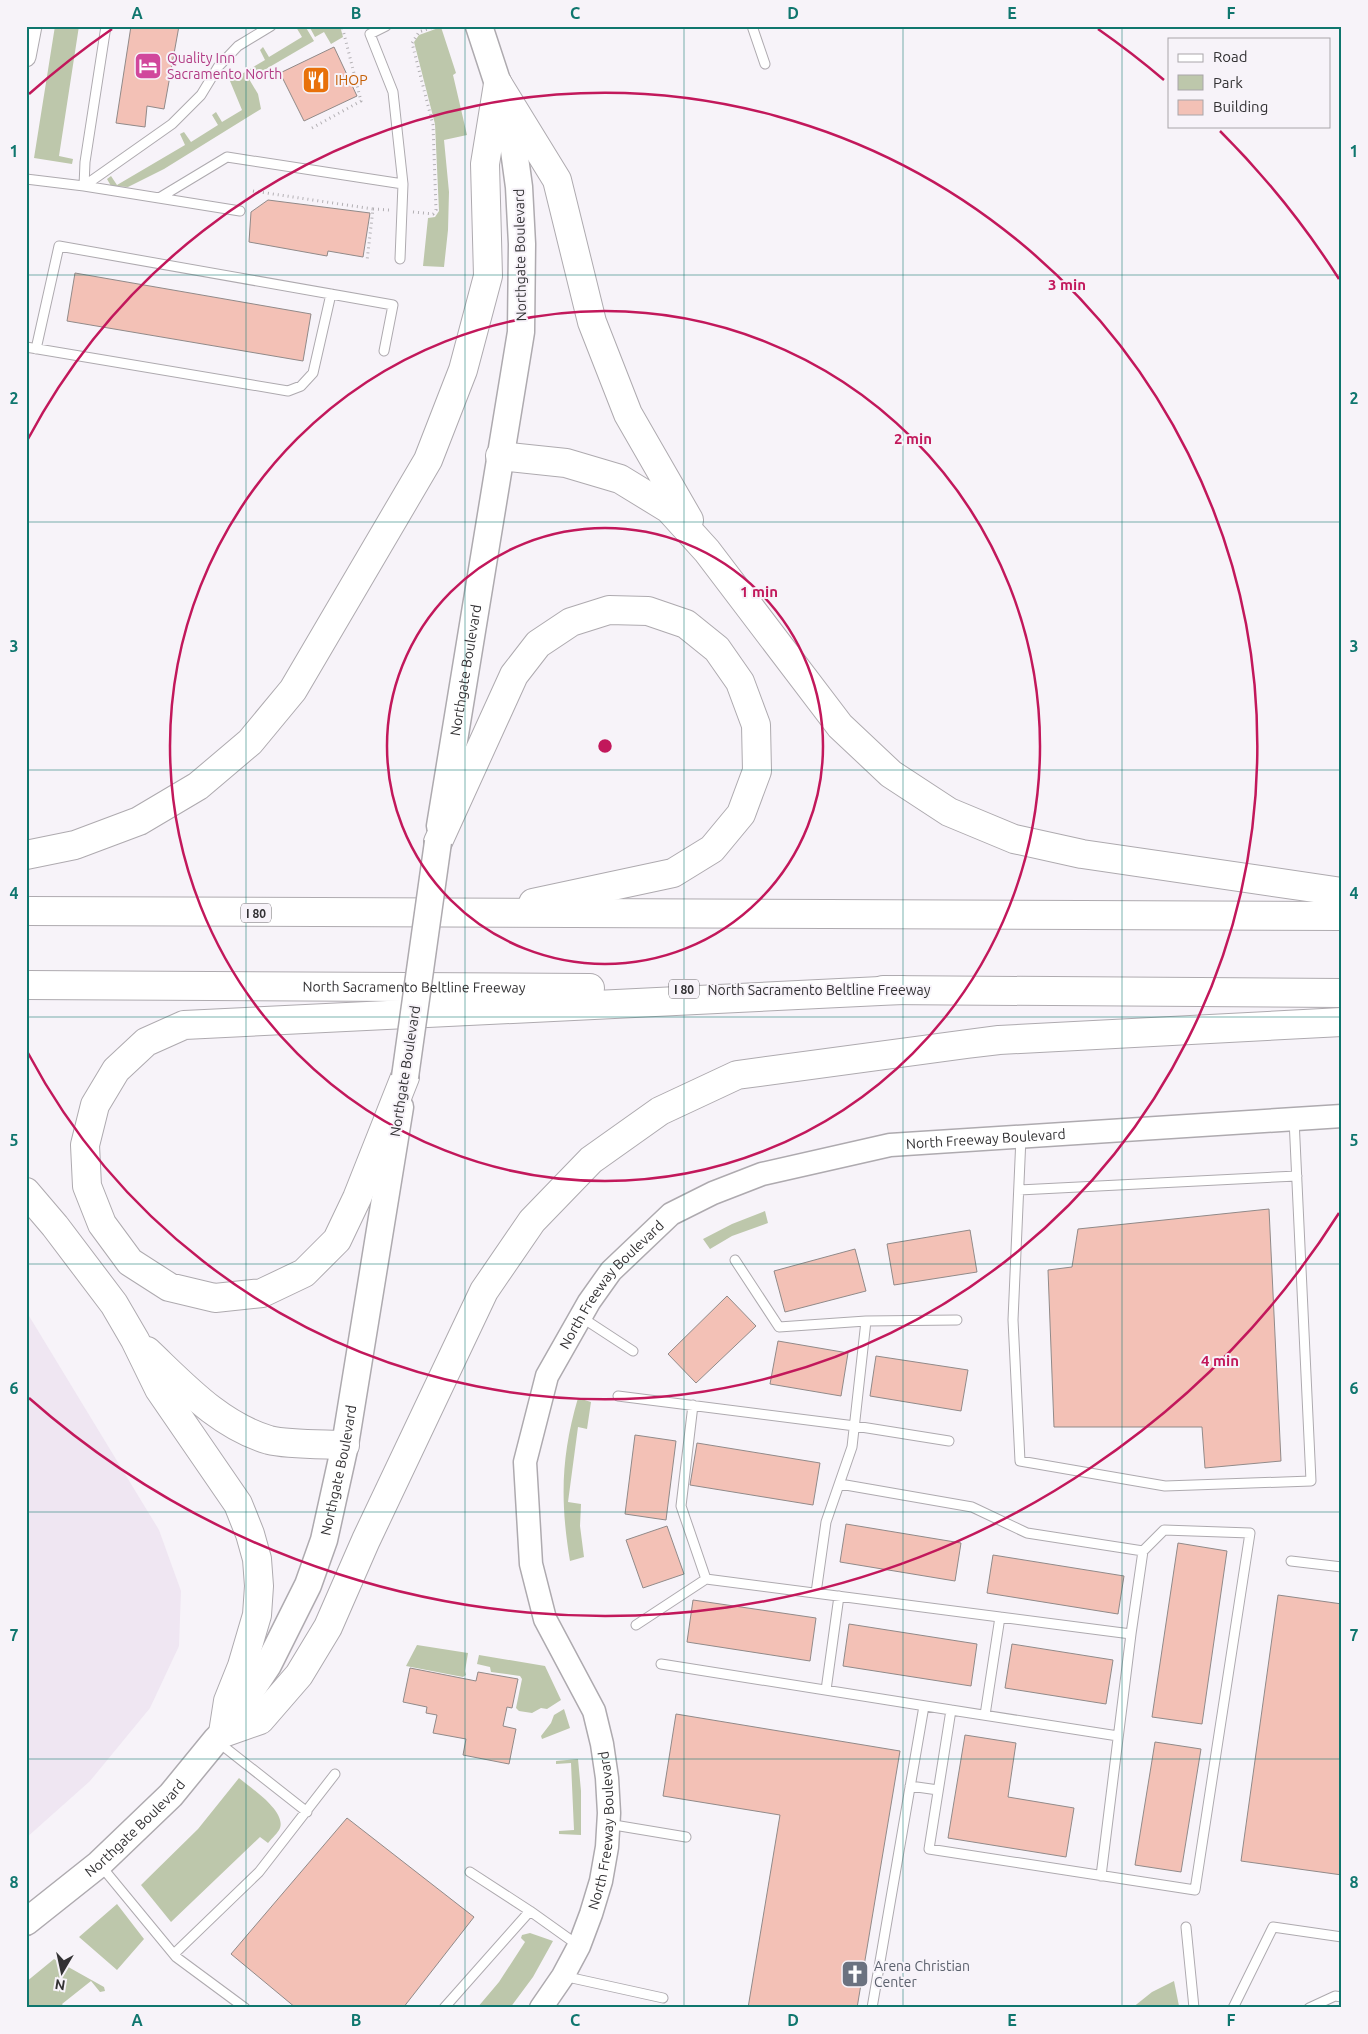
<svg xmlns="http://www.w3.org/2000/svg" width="1368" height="2034" font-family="Ubuntu,sans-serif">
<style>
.built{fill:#efe6f2}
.green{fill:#bdc7ab}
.building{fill:#f3c1b6;stroke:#918a89}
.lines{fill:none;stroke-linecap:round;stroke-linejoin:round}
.service-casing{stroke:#aeaaaf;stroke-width:11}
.minor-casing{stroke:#aeaaaf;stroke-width:21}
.tertiary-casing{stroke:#aeaaaf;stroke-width:25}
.secondary-casing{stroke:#aeaaaf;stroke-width:29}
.motorway-casing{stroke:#aeaaaf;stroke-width:30}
.path{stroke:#b3b0b4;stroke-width:3;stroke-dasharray:1 4;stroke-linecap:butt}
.service{stroke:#fff;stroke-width:9}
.minor{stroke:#fff;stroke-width:19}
.tertiary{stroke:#fff;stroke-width:22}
.secondary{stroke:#fff;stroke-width:26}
.motorway{stroke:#fff;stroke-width:28}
.secondary-bridge-casing{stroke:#aeaaaf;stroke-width:29;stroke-linecap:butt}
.secondary-bridge{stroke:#fff;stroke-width:26}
.grid{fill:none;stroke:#0f766e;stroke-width:1;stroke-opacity:0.55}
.ring{fill:none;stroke:#c2185b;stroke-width:2.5}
.labels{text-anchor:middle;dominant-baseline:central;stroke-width:4;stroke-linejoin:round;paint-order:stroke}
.shield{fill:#f7f3f9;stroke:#6e6c6f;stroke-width:1}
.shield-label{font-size:12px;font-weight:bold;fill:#333234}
.hotel-label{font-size:14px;fill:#b23c85;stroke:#f7f3f9;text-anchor:start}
.food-label{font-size:14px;fill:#c56008;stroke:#f7f3f9;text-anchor:start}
.street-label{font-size:14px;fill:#333234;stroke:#f7f3f9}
.worship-label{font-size:14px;fill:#5b616d;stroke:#f7f3f9;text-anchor:start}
.centre{fill:#c2185b;stroke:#f7f3f9;stroke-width:2.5}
.ring-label{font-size:15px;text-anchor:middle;font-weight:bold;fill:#c2185b;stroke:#f7f3f9;stroke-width:4;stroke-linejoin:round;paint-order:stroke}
.neatline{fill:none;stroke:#0f766e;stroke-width:2}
.grid-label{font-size:16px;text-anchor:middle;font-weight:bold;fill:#0f766e}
</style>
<rect width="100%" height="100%" fill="#f7f3f9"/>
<path class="built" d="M26 1311 159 1530 181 1591 179 1646 150 1708 90 1781 26 1838Z"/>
<path class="green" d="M55 26H79L59 156 73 159 72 164 34 158Z
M305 26 314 41 249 79 258 94 261 109 164 169 128 187 111 186 107 179 111 176 117 185 185 145 180 134 184 132 191 142 218 125 212 115 216 112 222 122 242 110 230 81 265 60 260 50 263 47 269 57 302 37 296 27Z
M309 26H312L315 29 320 26H340L343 37 331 44 324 32 315 37Z
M441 27 456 73 453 75 467 135 444 140 449 192 448 230 444 267 423 266 428 218 435 217 439 211 435 124 414 42 419 35Z
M765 1211 768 1223 732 1236 710 1249 703 1239 732 1224Z
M578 1398 591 1402 587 1429 578 1427 568 1502 581 1504 580 1526 584 1557 570 1561C560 1501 561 1456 578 1398Z
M417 1645 468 1653 465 1671 466 1675 463 1677 406 1666Z
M479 1655 545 1666 561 1700 547 1709 541 1708 532 1713 519 1711 516 1708 522 1679 520 1676 491 1672 490 1667 477 1664Z
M564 1709 570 1728 542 1739 541 1736 551 1723 554 1715Z
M578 1759 581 1791V1835L559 1834V1831L574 1830 571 1763 556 1764V1761Z
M239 1778C251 1788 286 1811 280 1828 278 1833 272 1838 268 1843L260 1837 171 1922 141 1885 198 1829Z
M117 1904 144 1939 117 1970 79 1937Z
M530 1933 553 1941 533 1977 510 2008H477L499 1982 525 1942 521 1938 522 1935Z
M54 1959 104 1987 105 1991 100 1992 91 1981 62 2004 65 2008H26V1982Z
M1174 1981 1179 2006 1173 2008H1132L1152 1992Z"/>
<path class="building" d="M131 26H179L164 109 147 106 145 127 116 123Z
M334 47 357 96 304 121 280 73Z
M268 200 370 213 363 257 328 251 327 256 249 242 251 212Z
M75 273 311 314 303 361 67 321Z
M1269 1209 1281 1461 1205 1468 1202 1427H1054L1048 1270 1072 1267 1078 1229Z
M970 1230 977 1272 894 1285 887 1244Z
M855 1249 866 1291 785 1312 774 1271Z
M727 1296 756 1326 696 1383 668 1354Z
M778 1341 848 1353 841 1396 770 1384Z
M876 1356 968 1370 961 1411 870 1396Z
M635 1435 676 1441 666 1520 625 1514Z
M697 1443 820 1463 813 1505 690 1485Z
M846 1524 961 1543 955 1581 840 1562Z
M667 1526 684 1574 643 1588 626 1540Z
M1178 1543 1227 1551 1202 1724 1152 1717Z
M993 1555 1124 1576 1118 1614 987 1593Z
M1278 1595 1342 1604V1875L1241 1861Z
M693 1600 816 1618 810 1661 687 1642Z
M849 1624 977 1644 971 1686 843 1666Z
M1012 1644 1113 1660 1106 1704 1005 1688Z
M410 1668 476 1681 478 1672 518 1679 512 1708 507 1707 503 1726 516 1729 509 1764 463 1755 466 1739 433 1733 437 1715 426 1713 427 1707 403 1702Z
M676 1714 900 1751 857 2008H748L780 1815 663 1796Z
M965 1735 1016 1743 1008 1797 1074 1808 1066 1857 948 1838Z
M1155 1742 1201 1749 1181 1872 1135 1865Z
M347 1818 474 1917 403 2008H296L231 1954Z"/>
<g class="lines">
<g class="service-casing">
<path id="service" d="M106 26 85 162 84 186 172 124 201 95 218 67 238 46 271 26
M386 26 370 34 393 92 403 184 400 259
M752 26 765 64
M26 179 84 186 240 211
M159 198 227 157 403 184
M26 347 288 391 301 386 313 373 331 294
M36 349 59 246 393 305 384 351
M1021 1137 1013 1320 1020 1461 1165 1486 1311 1481 1294 1119
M1019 1190 1297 1176
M735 1260 779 1327 866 1321 957 1320
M581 1317 633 1351
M618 1396 855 1426 949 1441
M693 1405 681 1506 706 1579
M1291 1561 1342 1567
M816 1593 826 1522 852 1447 866 1321
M636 1625 706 1579 1131 1634
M661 1664 951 1710 929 1849 1195 1890 1250 1533 1164 1530 1143 1551 1027 1533 972 1507 840 1484
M826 1690 839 1596
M951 1710 1118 1736
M985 1715 1000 1617
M218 1742 307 1812
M910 1786 938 1790
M608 1824 686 1837
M101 1866 176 1957 245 2008
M470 1872 530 1911 579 1946
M1101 1876 1131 1634 1143 1551
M1186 1927 1194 2008
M174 1954 259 1872 335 1774
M563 1976 663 1998
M444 2008 530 1911
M872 2008 924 1706
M1233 2008 1273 1927 1342 1937
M1309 2008 1335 1996 1342 1997"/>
</g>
<g class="minor-casing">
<path id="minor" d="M26 57 32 26"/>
</g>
<g class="tertiary-casing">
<g id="tertiary">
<path id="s1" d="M541 2008 563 1976 579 1946 591 1914 601 1881 607 1847 609 1813 607 1778 602 1744 594 1711 545 1619 531 1564 525 1462 547 1376 589 1302 611 1271 671 1214 713 1193 762 1174 890 1145 1342 1116"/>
</g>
</g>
<g class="secondary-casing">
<g id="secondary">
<path id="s2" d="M440 826 521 332 522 244 519 187 513 143 498 84 479 26"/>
<path id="s3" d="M26 1922 99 1864 171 1795 216 1740 223 1733 268 1665 308 1585 324 1540 345 1445 400 1107"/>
</g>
</g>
<g class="motorway-casing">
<g id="motorway">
<path d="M498 84 557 180 592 322 628 414 689 520"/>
<path d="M500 456 566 463 620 479 669 509 707 551 840 726 891 774 949 812 1014 839 1082 854 1342 892"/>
<path d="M438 842 514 675 538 644 571 622 609 610 648 611 686 624 717 649 740 682 756 725 757 771 741 814 712 849 673 873 533 903"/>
<path d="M26 855 75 845 139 821 198 786 250 742 293 690 428 460 463 370 488 276 485 164 498 84"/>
<path d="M26 911 1342 916"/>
<path id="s4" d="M26 985 590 988"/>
<path d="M883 990 1342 993"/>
<path d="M405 1077 357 1198 337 1240 304 1273 262 1293 215 1298 169 1287 130 1262 102 1224 87 1186 85 1145 95 1105 116 1070 146 1042 184 1025 901 990"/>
<path d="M26 1192 55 1226 114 1304 135 1340 159 1389 238 1504 250 1534 257 1559 259 1586 257 1615 242 1666 228 1701 223 1733 260 1720 299 1675 328 1627 366 1540 484 1291 532 1221 591 1160 660 1111 737 1075 967 1044 999 1040 1342 1022"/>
<path d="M147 1351C184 1386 219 1425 269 1440 288 1445 325 1444 345 1445"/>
</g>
</g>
<path class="path" d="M312 128 361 101 342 26
M253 191 373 209 367 261
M373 209 390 210
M413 212 433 214 436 210 433 125 412 43 419 32 436 26"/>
<use href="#service" class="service"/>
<use href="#minor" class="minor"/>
<use href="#tertiary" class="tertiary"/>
<use href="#secondary" class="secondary"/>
<use href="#motorway" class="motorway"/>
<g class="secondary-bridge-casing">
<path id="secondary-bridge" d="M405 1077 438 842"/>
</g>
<use href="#secondary-bridge" class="secondary-bridge"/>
</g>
<path class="grid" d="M246 26V2008M465 26V2008M684 26V2008M903 26V2008M1122 26V2008M26 275H1342M26 522H1342M26 770H1342M26 1017H1342M26 1264H1342M26 1512H1342M26 1759H1342"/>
<g class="ring">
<circle cx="605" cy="746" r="218"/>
<circle cx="605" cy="746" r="435"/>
<path d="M28 439A653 653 0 1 1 28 1053"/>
<path d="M1339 1213A870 870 0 0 1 29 1398M29 94A870 870 0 0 1 112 29M1098 29A870 870 0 0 1 1164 80M1220 131A870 870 0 0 1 1339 279"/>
</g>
<defs>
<g id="hotel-square" transform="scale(1.4375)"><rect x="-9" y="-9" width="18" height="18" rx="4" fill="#d1479c" stroke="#f7f3f9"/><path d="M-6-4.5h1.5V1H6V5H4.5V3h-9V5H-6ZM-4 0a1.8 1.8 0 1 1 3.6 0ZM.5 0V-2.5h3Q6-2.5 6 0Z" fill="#fff"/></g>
<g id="restaurant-square" transform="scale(1.4375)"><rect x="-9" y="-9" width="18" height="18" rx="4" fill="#e8710a" stroke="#f7f3f9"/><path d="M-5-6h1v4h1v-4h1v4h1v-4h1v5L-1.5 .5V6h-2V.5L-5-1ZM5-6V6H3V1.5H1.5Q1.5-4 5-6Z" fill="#fff"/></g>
<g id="church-square" transform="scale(1.4375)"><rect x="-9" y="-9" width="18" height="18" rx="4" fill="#6b7280" stroke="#f7f3f9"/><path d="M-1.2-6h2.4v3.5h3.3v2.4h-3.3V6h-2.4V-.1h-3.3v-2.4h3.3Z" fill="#fff"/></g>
</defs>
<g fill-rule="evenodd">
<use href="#hotel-square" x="148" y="66"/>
<use href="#restaurant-square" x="316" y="80"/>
<use href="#church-square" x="855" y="1974"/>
</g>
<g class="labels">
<g class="shield">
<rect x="241" y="903.5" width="30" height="19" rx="4"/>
<rect x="669" y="979.5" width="30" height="19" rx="4"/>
</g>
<g class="shield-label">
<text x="256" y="913">I 80</text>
<text x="684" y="989">I 80</text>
</g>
<g class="hotel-label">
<text x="167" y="58">Quality Inn<tspan x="167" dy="16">Sacramento North</tspan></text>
</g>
<g class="food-label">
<text x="335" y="80">IHOP</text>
</g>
<g class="street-label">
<text transform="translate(520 255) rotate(-91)">Northgate Boulevard</text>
<text stroke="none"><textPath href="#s2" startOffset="158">Northgate Boulevard</textPath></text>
<text stroke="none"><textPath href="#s4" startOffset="388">North Sacramento Beltline Freeway</textPath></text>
<text x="819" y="990">North Sacramento Beltline Freeway</text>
<text transform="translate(405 1071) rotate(-81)">Northgate Boulevard</text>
<text stroke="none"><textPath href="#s1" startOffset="1198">North Freeway Boulevard</textPath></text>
<text stroke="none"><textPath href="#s1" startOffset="778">North Freeway Boulevard</textPath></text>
<text stroke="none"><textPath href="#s3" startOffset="564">Northgate Boulevard</textPath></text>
<text stroke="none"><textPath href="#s3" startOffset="144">Northgate Boulevard</textPath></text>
<text stroke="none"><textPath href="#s1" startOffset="192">North Freeway Boulevard</textPath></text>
</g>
<g class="worship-label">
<text x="874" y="1966">Arena Christian<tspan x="874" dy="16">Center</tspan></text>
</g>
</g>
<circle cx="605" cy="746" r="8" class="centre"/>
<g class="ring-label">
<text x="1067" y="290">3 min</text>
<text x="913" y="444">2 min</text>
<text x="759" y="597">1 min</text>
<text x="1220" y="1366">4 min</text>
</g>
<rect width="1368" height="2034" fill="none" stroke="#f7f3f9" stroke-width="55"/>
<rect x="1168" y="38" width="162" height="90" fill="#f7f3f9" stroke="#a9a6aa"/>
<rect x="1178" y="54" width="25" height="8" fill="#ffffff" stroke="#a9a6aa"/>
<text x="1213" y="62" font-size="15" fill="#333234">Road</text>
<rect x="1178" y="75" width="25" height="15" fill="#bdc7ab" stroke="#a9a6aa"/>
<text x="1213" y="88" font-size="15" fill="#333234">Park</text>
<rect x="1178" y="100" width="25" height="15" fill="#f3c1b6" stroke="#a9a6aa"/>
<text x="1213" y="112" font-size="15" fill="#333234">Building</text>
<g transform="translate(62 1972) rotate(189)" stroke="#f7f3f9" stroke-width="4" paint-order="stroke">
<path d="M0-4L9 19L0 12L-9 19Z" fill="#333234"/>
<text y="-8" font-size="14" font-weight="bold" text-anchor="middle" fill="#333234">N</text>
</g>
<rect x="28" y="28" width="1312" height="1978" class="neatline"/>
<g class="grid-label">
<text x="137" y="19">A</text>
<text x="356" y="19">B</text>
<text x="575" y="19">C</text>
<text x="793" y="19">D</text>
<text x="1012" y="19">E</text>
<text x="1231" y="19">F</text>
<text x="14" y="157">1</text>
<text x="1354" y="157">1</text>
<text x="14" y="404">2</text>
<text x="1354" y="404">2</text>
<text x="14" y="652">3</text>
<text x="1354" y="652">3</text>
<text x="14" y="899">4</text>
<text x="1354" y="899">4</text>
<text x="14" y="1146">5</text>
<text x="1354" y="1146">5</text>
<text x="14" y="1394">6</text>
<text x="1354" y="1394">6</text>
<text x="14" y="1641">7</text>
<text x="1354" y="1641">7</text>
<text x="14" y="1888">8</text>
<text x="1354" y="1888">8</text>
<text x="137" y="2026">A</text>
<text x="356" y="2026">B</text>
<text x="575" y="2026">C</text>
<text x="793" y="2026">D</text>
<text x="1012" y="2026">E</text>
<text x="1231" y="2026">F</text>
</g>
</svg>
